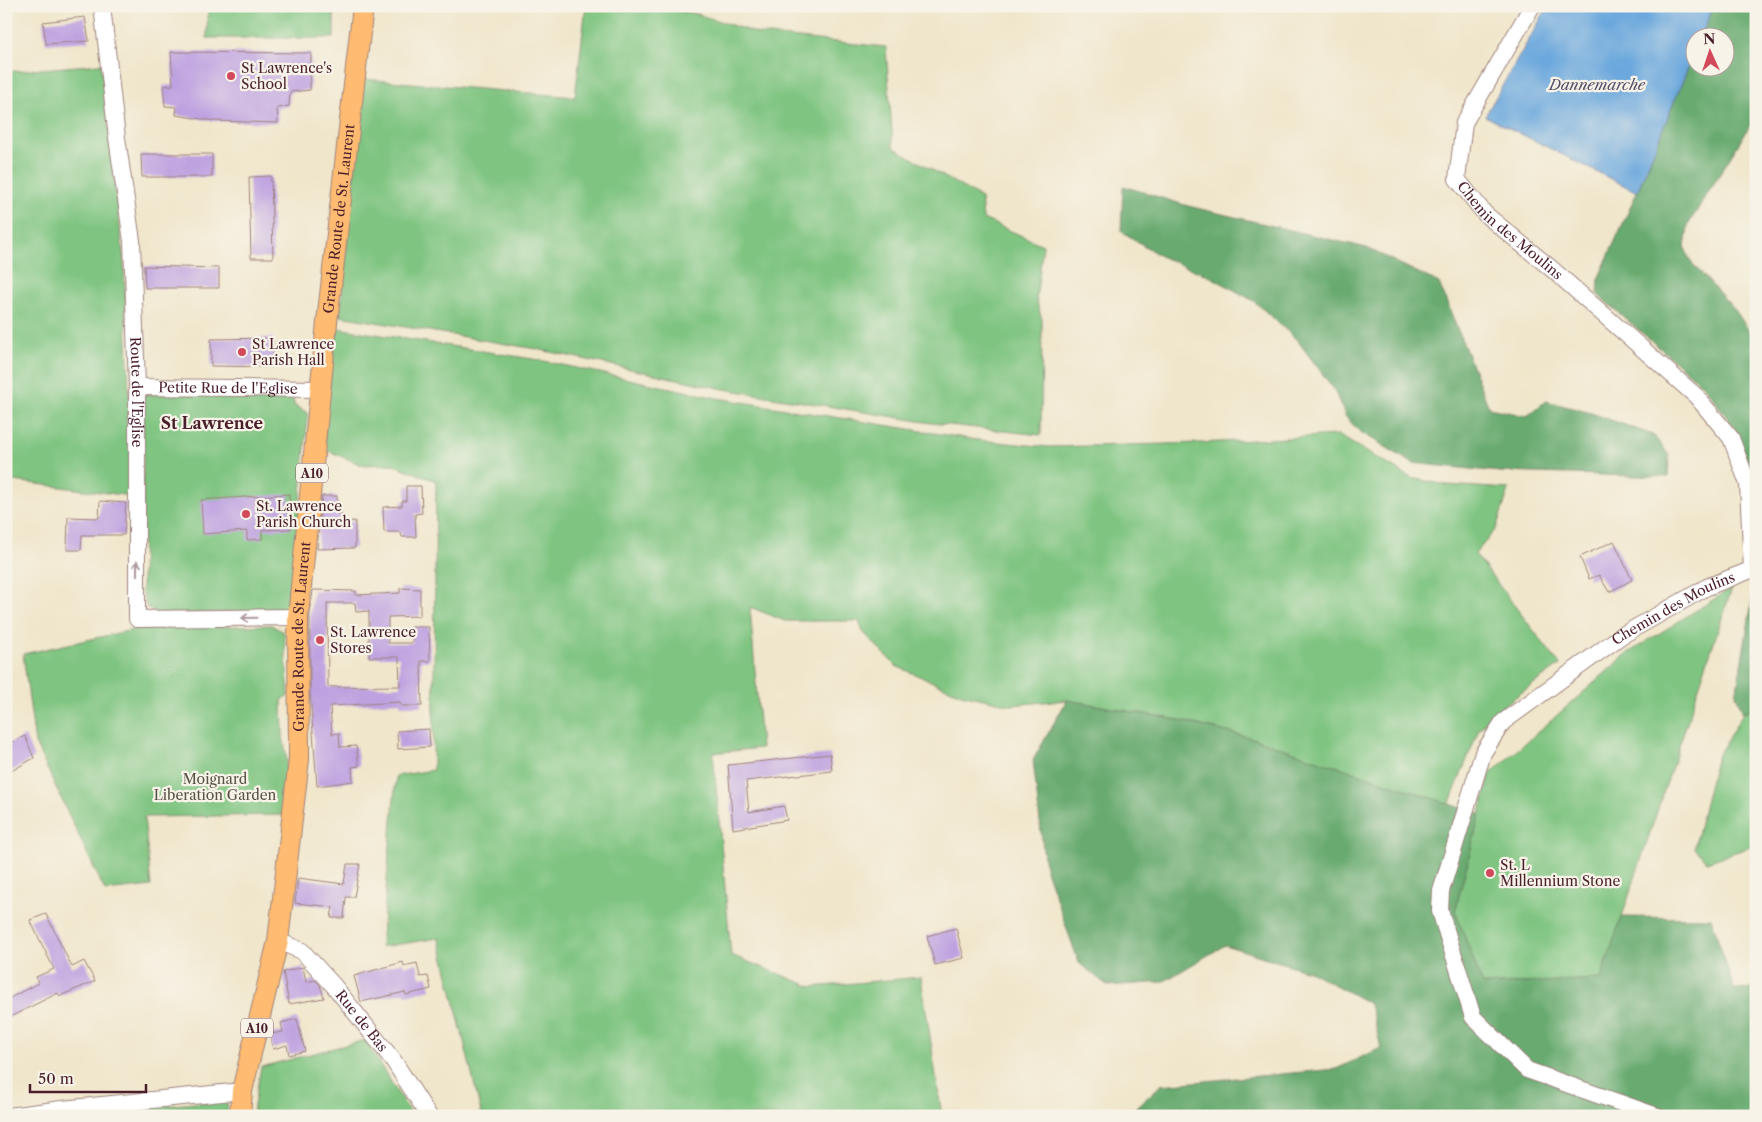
<svg xmlns="http://www.w3.org/2000/svg" width="1762" height="1122" font-family="'Libre Caslon Text',serif">
<style>
.green{fill:#7fc581;stroke:#647256}
.forest{fill:#67aa6f;stroke:#58644d}
.water{fill:#6ca8dd;stroke:#5b6484}
.building{fill:#bea1e0;fill-rule:evenodd}
.lines{fill:none;stroke-linecap:round;stroke-linejoin:round}
.minor-casing{stroke:#9d827b;stroke-width:18}
.major-casing{stroke:#9d827b;stroke-width:22}
.minor{stroke:#fff;stroke-width:16}
.major{stroke:#ffbb71;stroke-width:20}
.oneway{stroke:#ae9aa0}
.poi-dot{fill:#d1495b;stroke:#f7f3e8;stroke-width:2}
.labels{text-anchor:middle;dominant-baseline:central;stroke-width:4.5;stroke-linejoin:round;paint-order:stroke}
.shield{fill:#f7f3e8;stroke:#7e5f64;stroke-width:1}
.shield-label{font-size:12px;font-weight:bold;fill:#4a1f2b}
.poi-label{font-size:14px;fill:#4a1f2b;stroke:#f7f3e8;text-anchor:start}
.street-label{font-size:14px;fill:#4a1f2b;stroke:#f7f3e8}
.park-label{font-size:14px;fill:#5a5145;stroke:#f7f3e8}
.water-label{font-size:15px;font-style:italic;fill:#564f69;stroke:#f7f3e8}
.quarter-label{font-size:16px;font-weight:bold;fill:#4a1f2b;stroke:#f7f3e8}
</style>
<rect width="100%" height="100%" fill="#f7f3e8"/>
<filter id="ink" filterUnits="userSpaceOnUse"><feTurbulence type="fractalNoise" baseFrequency=".02" numOctaves="2"/><feDisplacementMap in="SourceGraphic" scale="10" xChannelSelector="R" yChannelSelector="G"/><feConvolveMatrix kernelMatrix="1 2 1 2 8 2 1 2 1" color-interpolation-filters="sRGB"/></filter>
<filter id="wash" filterUnits="userSpaceOnUse"><feTurbulence type="fractalNoise" baseFrequency=".0096" numOctaves="4" result="noise"/><feDisplacementMap in="SourceGraphic" scale="20" xChannelSelector="R" yChannelSelector="G"/><feGaussianBlur stdDeviation="1.12" result="paint"/><feColorMatrix in="noise" values="0 0 0 0 0 0 0 0 0 0 0 0 0 0 0 0 0 1.4 0 .05"/><feComposite in="paint" operator="in"/></filter>
<g filter="url(#wash)">
<rect width="100%" height="100%" fill="#f0e6cb"/>
<path class="green" d="M208 6H334V38H207Z
M586 6H652L697 14 759 34 886 47 893 147 981 198 983 219 1043 245 1036 299 1042 320 1041 435 931 423 724 389 536 349 340 316 363 79 575 97Z
M101 64 124 262 132 471 131 496 6 480V72Z
M337 328 539 360 717 398 977 440 1049 447 1202 443 1338 435 1411 478 1447 485 1509 489 1496 529 1475 554 1560 665 1500 708 1479 729 1449 805 1252 738 1178 720 1067 700 1011 705 961 694 896 666 863 632 859 621H785L750 607 761 748 713 753 731 955 812 987 921 977 942 1116H482L439 938 381 947 396 776 433 770 436 481 392 464 362 465 324 449V422Z
M144 394H291L295 406 308 413 291 610 160 614 147 608 142 592Z
M1732 588 1601 979 1482 985 1455 911 1490 774 1628 653Z
M271 625 284 632 289 695 282 700 283 736 287 760 283 815 144 817 151 886 105 891 35 743 23 654 137 629Z
M1756 705V845L1707 862 1694 848 1716 759 1743 713Z
M365 1040 412 1116H252L261 1067Z
M227 1100 228 1116H57Z"/>
<path class="forest" d="M1714 6H1756V116L1688 225 1685 248 1690 261 1735 310 1756 341V490L1754 478 1737 432 1705 387 1598 295 1599 277 1637 192 1694 53V68H1724V38L1701 37Z
M1123 186 1188 206 1367 248 1439 283 1489 408 1527 416 1546 401 1591 413 1653 435 1669 455 1668 477 1500 472 1412 463 1359 431 1346 417 1333 388 1297 340 1254 301 1211 277 1162 257 1121 231Z
M1756 578V705L1743 713 1736 695Z
M1067 700 1178 720 1252 738 1480 814 1455 911 1483 985 1601 979 1621 917 1711 918 1734 989 1756 988V1116H1746L1741 1114 1740 1116H1127L1161 1085 1336 1069 1381 1048 1370 1004 1311 972 1225 945 1163 982 1108 986 1079 963 1045 867 1033 760Z"/>
<path class="water" d="M1548 6H1714L1701 37 1694 38V53L1637 192 1485 116Z"/>
<g id="blocks">
<path class="building" d="M85 17 89 41 46 44 43 22Z
M171 52 311 53 310 90 290 92 289 106 277 108 278 123 214 121 176 115 177 107 165 106 163 86 173 85Z
M141 154H212V177H142Z
M271 176 273 258H251L249 177Z
M144 266 219 268V288H145Z
M273 338V367L211 366V339Z
M406 486H421L422 513 415 514 416 537H402L401 532H384L383 507 402 506V501H406Z
M289 494 291 529 262 530V539L247 540V531L203 534 201 500Z
M322 496H337V514H342V522L355 521V548L317 549Z
M100 501 126 503 124 535H82L81 550H67L68 517 99 518Z
M1614 541 1632 580 1609 592 1599 575 1589 579 1580 557Z
M400 588 420 589V616L388 617V643H412V627H429L430 661H421L422 706H401L400 702 330 706 332 734 339 733 340 747 356 746 359 766 352 767 353 781 317 786 310 692V614L313 590 356 591 355 595 400 593ZM327 603H355L356 612 369 611V657H399L400 686 328 687Z
M429 729 430 747 398 749 397 731Z
M25 736 34 758 6 774V745Z
M830 754 832 771 746 781 749 812 784 806 787 820 733 829 728 765Z
M347 864H360L354 897H346L344 918H331L333 907 295 903 298 878 344 884Z
M46 914 72 967 84 961 95 981 60 996 58 993 6 1019V1000L38 983 36 977 54 969 30 920Z
M956 928 964 958 935 965 927 936Z
M403 962 404 966 417 963 420 977 428 976 431 989 406 995 405 992 361 1002 354 976Z
M303 967 306 982 315 980 320 985 324 998 289 1004 283 972Z
M297 1019 305 1051 289 1055 287 1045 273 1049 270 1034 283 1032 281 1023Z"/>
</g>
</g>
<g filter="url(#ink)">
<use href="#blocks" fill-opacity="0" stroke="#9d827b" stroke-width="1"/>
<g class="lines">
<g class="minor-casing">
<g id="minor">
<path id="s1" d="M102 6 117 138 132 241 137 387V619L298 617"/>
<path id="s2" d="M1532 6 1464 123 1457 179 1485 214 1553 270 1696 396 1731 438 1748 484 1752 570"/>
<path id="s3" d="M137 387 320 389"/>
<path id="s4" d="M278 941 302 951 334 986 393 1060 429 1116"/>
<path d="M9 1116 62 1109 242 1091"/>
<path id="s5" d="M1657 1116 1527 1070 1473 1017 1440 911 1441 891 1483 753 1503 722 1621 636 1707 587 1756 568"/>
</g>
</g>
<g class="major-casing">
<g id="major">
<path id="s6" d="M240 1116 242 1091 278 941 299 759 298 617 327 322 363 6"/>
</g>
</g>
<use href="#minor" class="minor"/>
<use href="#major" class="major"/>
</g>
<defs><path id="oneway-shaft" d="M-6 0H5M1.5-3L5.5 0L1.5 3" fill="none" stroke-width="1.6" stroke-linecap="round" stroke-linejoin="round" transform="scale(1.25)"/></defs>
<g class="oneway">
<use href="#oneway-shaft" transform="translate(137 568) rotate(-90)"/>
<use href="#oneway-shaft" transform="translate(249 618) rotate(179)"/>
</g>
</g>
<g class="poi-dot">
<circle cx="231" cy="76" r="5"/>
<circle cx="242" cy="352" r="5"/>
<circle cx="246" cy="514" r="5"/>
<circle cx="320" cy="640" r="5"/>
<circle cx="1490" cy="873" r="5"/>
</g>
<g class="labels">
<g class="shield">
<rect x="296" y="463.5" width="32" height="19" rx="4"/>
<rect x="241" y="1018.5" width="32" height="19" rx="4"/>
</g>
<g class="shield-label">
<text x="312" y="473">A10</text>
<text x="257" y="1028">A10</text>
</g>
<g class="poi-label">
<text x="241" y="68">St Lawrence's<tspan x="241" dy="16">School</tspan></text>
<text x="252" y="344">St Lawrence<tspan x="252" dy="16">Parish Hall</tspan></text>
<text x="256" y="506">St. Lawrence<tspan x="256" dy="16">Parish Church</tspan></text>
<text x="330" y="632">St. Lawrence<tspan x="330" dy="16">Stores</tspan></text>
<text x="1500" y="865">St. L<tspan x="1500" dy="16">Millennium Stone</tspan></text>
</g>
<g class="street-label">
<text stroke="none"><textPath href="#s6" startOffset="905">Grande Route de St. Laurent</textPath></text>
<text stroke="none"><textPath href="#s2" startOffset="266">Chemin des Moulins</textPath></text>
<text stroke="none"><textPath href="#s3" startOffset="91">Petite Rue de l'Eglise</textPath></text>
<text stroke="none"><textPath href="#s1" startOffset="388">Route de l'Eglise</textPath></text>
<text stroke="none"><textPath href="#s5" startOffset="731">Chemin des Moulins</textPath></text>
<text stroke="none"><textPath href="#s6" startOffset="485">Grande Route de St. Laurent</textPath></text>
<text stroke="none"><textPath href="#s4" startOffset="118">Rue de Bas</textPath></text>
</g>
<g class="park-label">
<text x="215" y="779">Moignard<tspan x="215" dy="16">Liberation Garden</tspan></text>
</g>
<g class="water-label">
<text x="1597" y="84">Dannemarche</text>
</g>
<g class="quarter-label">
<text x="212" y="423">St Lawrence</text>
</g>
</g>
<rect width="1762" height="1122" fill="none" stroke="#f7f3e8" stroke-width="25"/>
<g transform="translate(1710 52) rotate(357)"><circle r="24" fill="#f7f3e8" stroke="#b29e9c"/>
<path d="M0-4L9 19L0 12L-9 19Z" fill="#d1495b"/>
<text y="-8" font-size="14" font-weight="bold" text-anchor="middle" fill="#4a1f2b">N</text>
</g>
<path d="M30 1084v8h116v-8" fill="none" stroke="#4a1f2b" stroke-width="2.5"/>
<text x="38" y="1084" font-size="15" fill="#4a1f2b" stroke="#f7f3e8" stroke-width="4" paint-order="stroke">50 m</text>
</svg>
